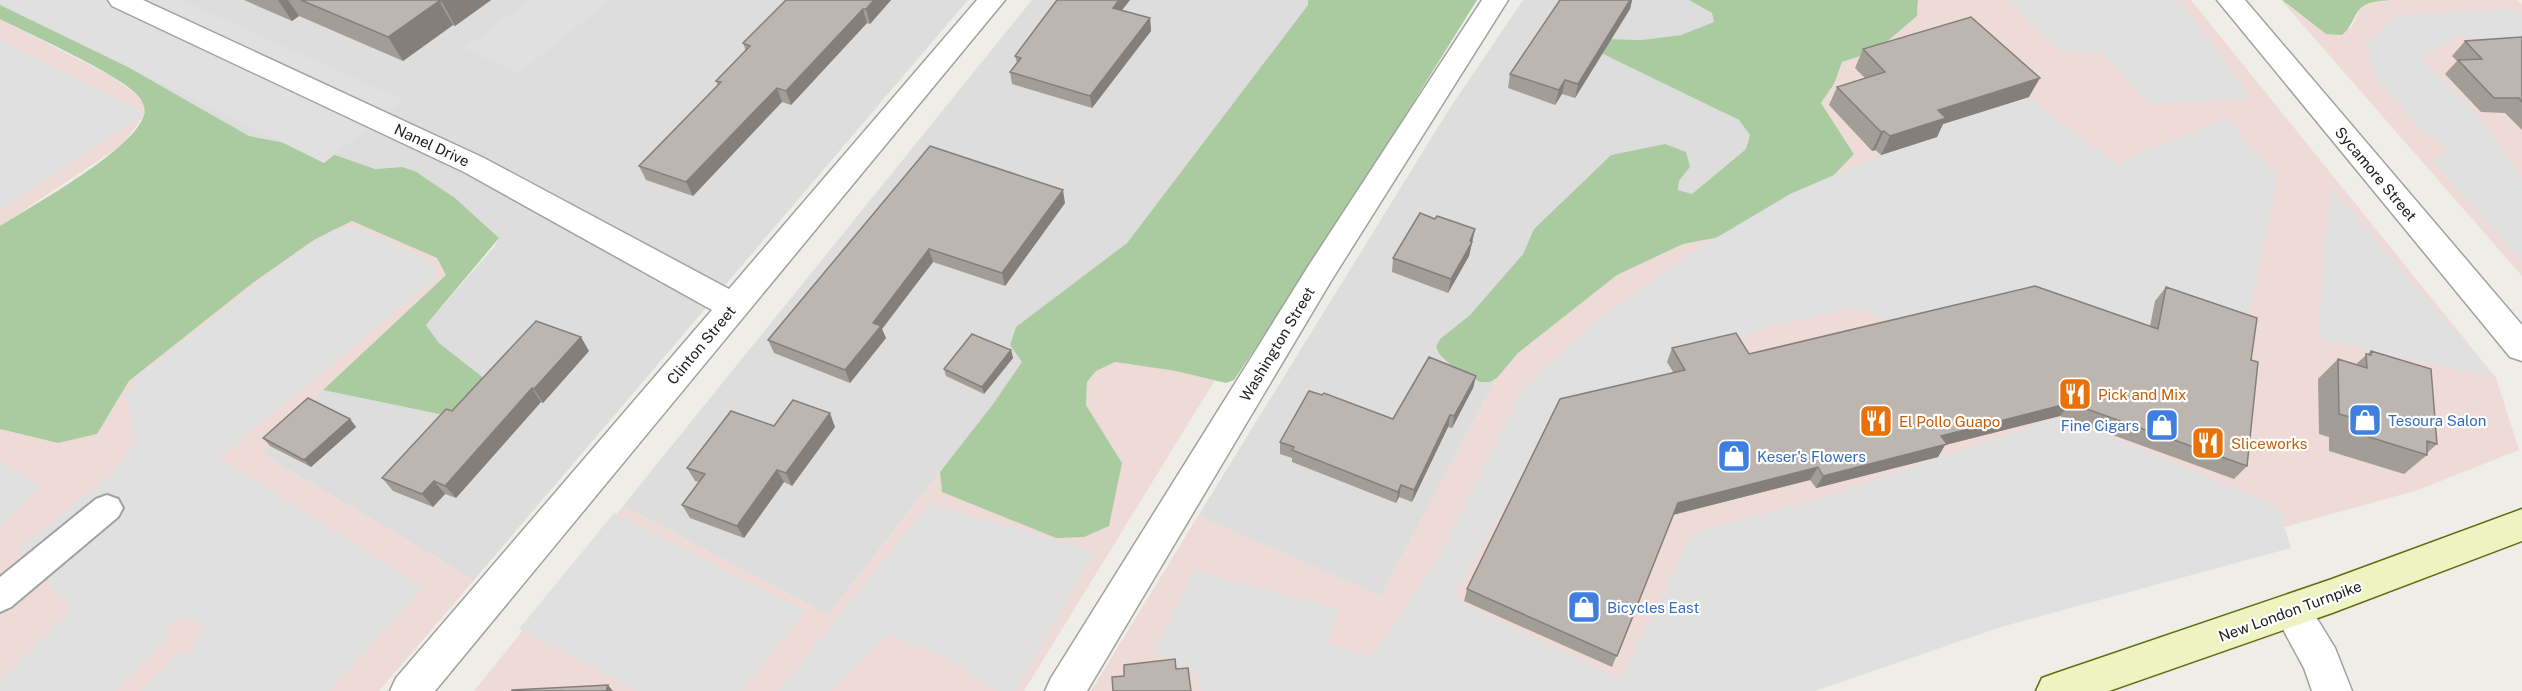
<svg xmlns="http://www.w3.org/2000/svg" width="2522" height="691" font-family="'Public Sans',sans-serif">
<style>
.residential{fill:#dedddd}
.commercial{fill:#eedbd8}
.forest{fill:#aacba0}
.parking{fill:#e0e0e0}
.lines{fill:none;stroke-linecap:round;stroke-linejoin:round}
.service-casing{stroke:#a1a1a1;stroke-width:4}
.minor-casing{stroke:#a1a1a1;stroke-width:3}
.tertiary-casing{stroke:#a1a1a1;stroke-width:3}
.secondary-casing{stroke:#5e6e0f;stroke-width:3}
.service{fill:#fff;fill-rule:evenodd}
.minor{fill:#fff;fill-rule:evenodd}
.tertiary{fill:#fff;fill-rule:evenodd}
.secondary{fill:#eef4c1;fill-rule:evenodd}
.wall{fill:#a39d97}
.shaded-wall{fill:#847f7b}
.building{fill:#bdb6b0;stroke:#847f7b;stroke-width:1.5}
.labels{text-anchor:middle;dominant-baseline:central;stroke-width:4.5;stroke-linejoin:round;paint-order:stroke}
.street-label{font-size:15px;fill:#202020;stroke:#fff}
.food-label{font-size:15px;fill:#c56008;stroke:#fff;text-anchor:start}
.shop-label{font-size:15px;fill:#366cbe;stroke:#fff;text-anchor:start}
</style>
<rect width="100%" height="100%" fill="#efede7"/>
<path class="residential" d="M0 0H968L474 580 262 454 323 390 439 414 494 386 439 343 426 325 494 247 499 238 455 198 415 171 402 167 375 169 318 149 249 136 128 67 0 5Z
M1032 0H1308V5L1127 243 1016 328 1010 345 1023 362 993 404 828 615 623 506Z
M1523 0H1689L1701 6 1712 13 1715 22 1681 35 1641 40 1609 39 1597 50 1739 120 1751 135 1746 149 1692 194 1678 191 1679 181 1690 167 1665 144 1611 155 1534 229 1523 254 1470 315 1440 339 1490 382 1496 379 1381 596 1198 516 1448 111Z"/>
<path class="commercial" d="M1918 0H2191L2496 378 2519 450 2418 490 1696 691H1091L1198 516 1381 596 1496 379 1518 353 1617 275 1683 244 1757 230 1854 153 1821 103 1834 84 1842 62 1876 51 1917 16Z
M2281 0 2326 34 2351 28 2361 7 2368 4 2392 0H2517L2522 4V276Z
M0 19 111 76 139 96 145 108 144 116 122 145 0 226Z
M352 221 437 258 446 275 323 390 262 454 474 580 379 691H0V429L58 443 97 434 129 381 254 282 314 240Z
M1115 362 1176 371 1215 380 1024 691H474L623 506 828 615 940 472 942 492 1122 463 1086 405 1087 382 1096 371Z"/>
<path class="forest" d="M1308 0H1477L1327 241 1234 380 1226 383 1176 371 1115 362 1096 371 1087 382 1086 405 1122 463 1109 526 1084 537 1056 538 942 492 940 472 993 404 1022 362 1010 345 1016 327 1127 243 1308 5Z
M1689 0H1918L1917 16 1876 51 1842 62 1834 84 1821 103 1854 154 1832 177 1757 230 1683 244 1617 275 1518 353 1497 378 1490 382H1480L1454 368 1440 355 1436 347 1440 339 1470 315 1523 254 1534 229 1611 155 1665 144 1686 152 1690 167 1679 181 1678 190 1692 194 1746 149 1750 135 1739 120 1597 51 1609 39 1641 40 1681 35 1714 22 1712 13Z
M2282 0H2392C2384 1 2369 1 2362 7 2354 13 2353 26 2342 35L2326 34Z
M0 5 128 67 249 136 318 149 375 169 402 167 415 171 455 198 499 238 426 325 439 343 494 386 490 405 439 414 323 390 446 275 437 258 352 221 314 240 254 282 129 381 97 434 58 443 0 429V226C33 205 134 150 144 115 146 109 143 103 140 98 126 77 27 33 0 19Z"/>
<path class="parking" d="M0 0H181L403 100 324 163 0 3Z
M529 0H610L518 74 465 48Z
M2005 0H2179L2252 98 2148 104 2105 55 2060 50Z
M2512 9 2522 16V60L2495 39 2458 36 2421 58 2485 122 2522 179V262L2432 161 2450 150 2423 132 2376 80 2365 45 2397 15Z
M0 40 145 113 0 210Z
M2027 97 2117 164 2227 118 2278 177 2245 331 2147 342 1906 329 1856 308 1776 325 1668 362 1680 383 1556 413 1453 599 1621 678 1692 533 1819 499 2060 416 2278 506 2291 548 2001 627 1815 691H1201L1197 674 1153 651 1195 570 1339 610 1326 643 1370 657 1434 565 1520 393 1593 323 1689 254 1790 194 1881 155 1936 137 1928 129Z
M2330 187 2496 378 2318 339Z
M357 227 432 262 437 277 219 458 423 587 329 691H141L179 652 186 654 191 651 202 625 200 622 186 618 178 619 169 626 166 640 116 691H0V680L72 608 16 551 110 475 128 454 135 437 126 398 137 377 297 252 333 230Z
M0 461 41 486 0 527Z
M929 503 1095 551 1016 691H997L943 656 887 635 831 691H778Z
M614 513 805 611 742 691H633L634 689 519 629Z"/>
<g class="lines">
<g class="service-casing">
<path id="service" d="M107 495 118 499 123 508 118 517 11 607 0 612V577L96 499Z"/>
</g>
<g class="minor-casing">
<path id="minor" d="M108 0H143L484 158 729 289 977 0H1005L435 691H390L396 678 712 310 464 172 112 6Z
M1482 0H1508L1331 281 1087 691H1045L1051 678 1309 265Z
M2292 594 2305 599 2335 648 2352 691H2312L2304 668 2273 611 2279 599Z"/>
</g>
<g class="tertiary-casing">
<path id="tertiary" d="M2217 0H2245L2522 325V361L2510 357Z"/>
</g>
<g class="secondary-casing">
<path id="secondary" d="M2522 509V541L2332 613 2109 691H2036L2042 678 2056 673 2332 579Z"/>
</g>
<use href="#service" class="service"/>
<use href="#minor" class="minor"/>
<use href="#tertiary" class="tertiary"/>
<use href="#secondary" class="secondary"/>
</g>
<path class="wall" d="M244 0H491L455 26 453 25 403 61 299 16 292 21Z
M786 0H891L870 24 867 23 791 105 782 102 693 196 646 180 639 166 718 86 716 81 746 51 743 43Z
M1057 0H1130L1122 10 1150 18 1151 31 1092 108 1012 84 1010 72 1017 63 1015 56Z
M1560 0H1632L1630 9 1575 98 1562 94 1555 105 1508 88 1510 74Z
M2522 37V130L2505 113 2481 112 2445 74 2457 61 2452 56 2465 41Z
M1863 49 2029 97 1943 124 1937 137 1881 155 1875 150 1872 151 1829 105 1837 87 1865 78 1855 68Z
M930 146 1065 203 1005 286 933 262 882 329 886 338 850 383 774 353 768 340Z
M1435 219 1475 229 1469 256 1448 293 1392 272 1393 258Z
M2166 287 2251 360 2247 466 2234 479 2060 416 1945 445 1938 457 1816 488 1810 480 1673 515 1612 667 1464 601 1467 589 1673 372 1667 362 1672 348 1749 354 2150 326 2155 301Z
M1011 350 1013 358 984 394 946 376 944 369Z
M589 351 543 403 541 402 456 498 445 494 433 507 393 491 382 478 452 411Z
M2371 351 2437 444 2427 453V455L2404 474 2329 451V437L2319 434 2318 379 2338 359 2356 364Z
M1476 376 1473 388 1452 428 1448 427 1412 502 1399 497 1396 503 1292 462V458L1280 454V442L1322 395 1393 419Z
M350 419 356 427 311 467 270 446 263 438Z
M774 426 835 427 792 486 784 482 744 538 690 518 682 505 699 482 695 481 687 468Z"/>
<path class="shaded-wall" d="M278 0H288L299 16 292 21Z
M445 0H491L455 26 442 2Z
M874 0H891L870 24 866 9Z
M1119 0H1130L1114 20 1113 8Z
M1630 0H1632L1630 9 1575 98 1578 84Z
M439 1 453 25 403 61 388 37Z
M863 9 867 23 791 105 786 91Z
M1150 18 1151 31 1092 108 1090 96Z
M2040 78 2029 97 1943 124 1937 137 1881 155 1890 136 1938 110Z
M1565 80 1562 94 1555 105 1559 90Z
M777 88 782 102 693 196 686 182Z
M1884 131 1875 150 1872 151 1881 132Z
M1063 190 1065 203 1005 286 1002 273Z
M1475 229 1469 256 1448 293 1451 279Z
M929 249 933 262 882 329 886 338 850 383 845 370 873 323Z
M581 337 589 351 543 403 534 389Z
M1011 350 1013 358 984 394 982 387Z
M1476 376 1473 388 1452 428 1454 416Z
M532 388 541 402 456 498 445 486Z
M2070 403 2060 416 1945 445 1938 457 1816 488 1823 476 1941 436Z
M830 413 835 427 792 486 786 473Z
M1450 415 1448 427 1412 502 1414 490Z
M350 419 356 427 311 467 304 460Z
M1818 467 1810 480 1672 515 1678 503Z
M777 470 784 482 744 538 737 526Z
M434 481 445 494 433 507 422 494Z
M1401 485 1399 497 1396 503 1398 492Z
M608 685 613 691H606Z"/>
<path class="building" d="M301 0H445L442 2 439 1 388 37Z
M786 0H874L866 9H863L786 91 777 88 686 182 639 166 721 82 716 81 750 46 743 43Z
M1057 0H1119L1113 8 1150 18 1090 96 1010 72 1021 58 1015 56Z
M1560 0H1630L1578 84 1565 80 1559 90 1510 74Z
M1971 17 2040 78 1938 110 1946 118 1890 136 1884 131 1881 132 1837 87 1885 72 1863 49Z
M2522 37V102L2519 98H2494L2458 60 2482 59 2465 41Z
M930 146 1063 190 1002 273 929 249 873 323 881 326 845 370 768 340Z
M1420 213 1435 219 1437 216 1475 229 1470 241 1472 242 1451 279 1393 258Z
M2035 286 2158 329 2166 287 2257 318 2251 360 2258 362 2247 466 2070 403 1941 436 1947 444 1823 476 1818 467 1678 503 1617 656 1467 589 1560 399 1685 370 1672 348 1736 333 1749 354Z
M536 321 581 337 534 389 532 388 445 486 434 481 422 494 382 478 446 409 452 411Z
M972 334 1011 350 982 387 944 369Z
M2371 351 2431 369 2437 444 2427 441V455L2350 431V417L2339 414 2338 359 2367 368 2366 354 2371 355Z
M1429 357 1476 376 1454 416 1450 415 1414 490 1401 485 1398 492 1292 450 1294 447 1280 442 1309 391 1322 395 1324 393 1393 419Z
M308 398 350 419 304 460 263 438Z
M793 400 830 413 786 473 777 470 737 526 682 505 705 474 687 468 731 411 774 426Z
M1175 659 1176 669 1188 668 1191 691H1113L1112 677 1124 676V665Z
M608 685 606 691H512V690Z"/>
<defs>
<g id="restaurant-square" transform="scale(1.725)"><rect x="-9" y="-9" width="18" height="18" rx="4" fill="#e8710a" stroke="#fff"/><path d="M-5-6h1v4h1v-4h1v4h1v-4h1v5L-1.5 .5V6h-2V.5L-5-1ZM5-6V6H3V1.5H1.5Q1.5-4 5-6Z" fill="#fff"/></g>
<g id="shop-square" transform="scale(1.725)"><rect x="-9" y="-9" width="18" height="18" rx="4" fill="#3f7fe0" stroke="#fff"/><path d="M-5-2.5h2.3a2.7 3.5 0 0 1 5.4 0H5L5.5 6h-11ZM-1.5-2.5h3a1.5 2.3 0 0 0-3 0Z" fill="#fff"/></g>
</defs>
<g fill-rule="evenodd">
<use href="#restaurant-square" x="2075" y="394"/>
<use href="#shop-square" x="2365" y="420"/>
<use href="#restaurant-square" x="1876" y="421"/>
<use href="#shop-square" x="2162" y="425"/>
<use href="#restaurant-square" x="2208" y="443"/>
<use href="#shop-square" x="1734" y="456"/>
<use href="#shop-square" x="1584" y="607"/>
</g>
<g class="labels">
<g class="street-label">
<text transform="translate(432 145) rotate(25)">Nanel Drive</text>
<text transform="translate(2376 174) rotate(50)">Sycamore Street</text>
<text transform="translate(1277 344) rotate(-59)">Washington Street</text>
<text transform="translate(701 345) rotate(-50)">Clinton Street</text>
<text transform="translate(2290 611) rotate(-20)">New London Turnpike</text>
</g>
<g class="food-label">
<text x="2098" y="394">Pick and Mix</text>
<text x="1899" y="421">El Pollo Guapo</text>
<text x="2231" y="443">Sliceworks</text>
</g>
<g class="shop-label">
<text x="2388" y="420">Tesoura Salon</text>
<text x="2139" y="425" text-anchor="end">Fine Cigars</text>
<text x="1757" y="456">Keser's Flowers</text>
<text x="1607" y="607">Bicycles East</text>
</g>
</g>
</svg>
